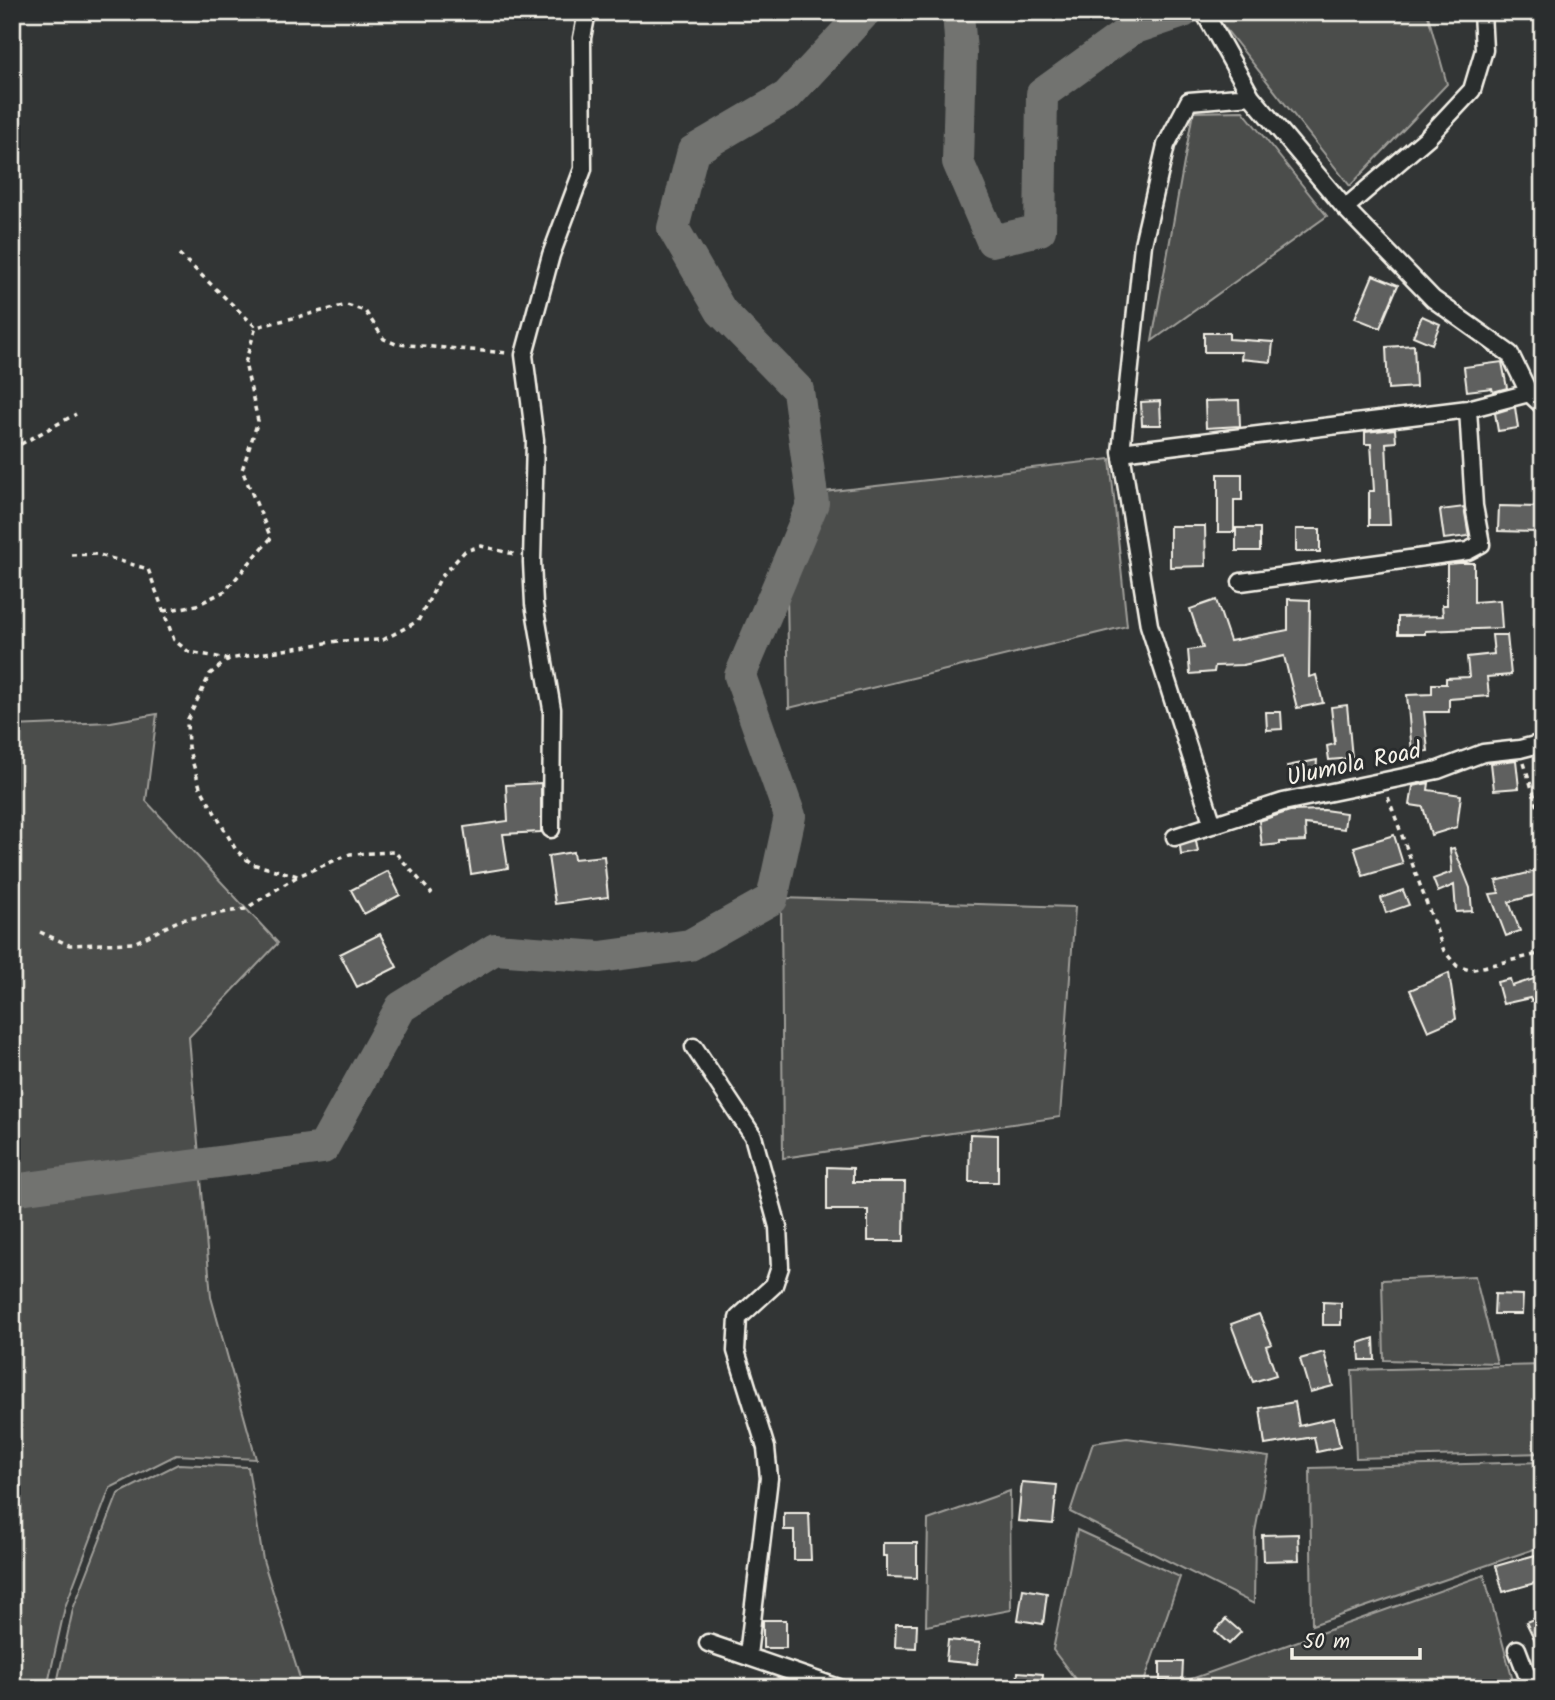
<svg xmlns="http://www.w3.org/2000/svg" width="1555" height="1700" font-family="Kalam,sans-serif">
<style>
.green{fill:#4b4d4c;stroke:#a09f9a;stroke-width:2}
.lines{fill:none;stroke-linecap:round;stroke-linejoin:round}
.river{stroke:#727370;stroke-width:32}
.building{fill:#5f605f;stroke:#f4f1e8;stroke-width:2}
.street-casing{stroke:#f4f1e8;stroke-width:21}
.path{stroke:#f4f1e8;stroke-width:3.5;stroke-dasharray:5 5;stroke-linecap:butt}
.street{stroke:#2a2d2e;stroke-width:16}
.labels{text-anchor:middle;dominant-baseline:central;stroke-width:6;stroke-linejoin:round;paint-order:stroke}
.street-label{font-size:24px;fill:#f4f1e8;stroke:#2a2d2e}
</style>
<rect width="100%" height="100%" fill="#323535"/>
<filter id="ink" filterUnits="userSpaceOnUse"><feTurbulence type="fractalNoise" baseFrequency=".0143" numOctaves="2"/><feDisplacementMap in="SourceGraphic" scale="14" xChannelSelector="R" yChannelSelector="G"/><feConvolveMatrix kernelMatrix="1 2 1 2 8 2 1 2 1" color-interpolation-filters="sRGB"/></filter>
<g filter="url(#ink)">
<path class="green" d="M1225 12H1427L1447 84 1350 186 1217 18Z
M1243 111 1327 216 1152 341 1193 112Z
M1110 459 1127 626 789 708 787 593 824 492Z
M157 714 146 801 278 943 189 1037 211 1297 256 1459 176 1455 110 1488 65 1607 47 1688H12V726L111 722Z
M781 898 1075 907 1060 1117 783 1158Z
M1475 1276 1497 1363 1384 1360 1382 1280Z
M1543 1365V1453L1356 1458 1352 1370Z
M1127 1438 1269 1457 1255 1532 1254 1604 1070 1512 1093 1443Z
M1543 1462V1546L1312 1625 1310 1468Z
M178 1464 248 1467 263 1560 303 1688H56L73 1609 118 1494Z
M1010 1491 1011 1610 926 1626 928 1520Z
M1077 1530 1180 1577 1142 1688H1082L1053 1650Z
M1484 1575 1515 1688H1166Z"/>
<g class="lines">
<path class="river" d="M958 12 961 52 958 162 992 241 1040 230 1042 94 1132 29 1183 12
M12 1190 323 1148 401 1007 495 949 600 957 690 945 772 899 790 816 740 676 813 503 798 390 721 311 673 228 693 151 787 96 865 12"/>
</g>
<path class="building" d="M1373 275 1398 285 1380 328 1355 318Z
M1422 316 1440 324 1432 344 1413 336Z
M1204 333H1229V339L1273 342 1271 362 1241 359 1242 352H1204Z
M1414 345 1416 387 1388 389 1386 347Z
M1502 362 1507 388 1493 392 1492 388 1467 391 1464 367Z
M1239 400 1240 426 1206 428 1205 401Z
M1160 401 1161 425H1142L1141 402Z
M1515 407 1518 428 1498 431 1495 413Z
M1395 429 1396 442 1386 443 1390 525H1369V491H1374L1371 444H1365V432Z
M1218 474H1242V500H1234V532H1218Z
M1499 506 1539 507V532L1498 531Z
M1464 507 1469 536 1444 539 1440 510Z
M1170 526H1205L1206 566 1170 567Z
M1236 528H1260V551H1236Z
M1296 529H1320V552H1296Z
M1459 563H1474V602L1500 600 1502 628 1425 631V634H1398V617L1443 616 1442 605H1447V564Z
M1288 599 1310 600 1309 677 1316 675 1323 703 1297 708 1284 656 1243 665 1215 666 1214 672 1190 674 1188 650 1203 648 1190 609 1216 600 1230 641 1288 630Z
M1492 635H1507L1511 675 1487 677 1489 696 1449 699V712H1424L1428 751 1412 753 1407 695 1432 694V684H1446V678L1469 677 1467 657 1494 654Z
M1347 705 1352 758 1329 760 1327 746 1335 744 1331 707Z
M1266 712H1281L1282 729 1267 730Z
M1317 760 1316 774 1311 775 1312 779 1291 784 1287 766Z
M1516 760 1519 788 1494 790 1491 763Z
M541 783V832L503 834 508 868 471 874 464 827 508 821 506 785Z
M1429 783 1428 790 1461 795 1457 827 1431 835 1423 807 1410 805 1413 786Z
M1324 810 1346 813 1344 829 1305 824 1306 841 1280 842V844L1262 846 1259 821 1290 811Z
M1394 835 1403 864 1363 876 1354 847Z
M1196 841 1198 852 1181 855 1180 846Z
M1454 848 1470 888 1472 911 1456 912 1454 885 1438 892 1433 879 1452 872 1450 849Z
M573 852 574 859 604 856 608 897 555 904 548 856Z
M388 871 400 895 364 914 351 890Z
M1536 871 1542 893 1509 902 1520 931 1506 936 1490 894 1499 893 1496 881Z
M1403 890 1409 905 1386 913 1381 898Z
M380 934 397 967 357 987 340 954Z
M1449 973 1456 1019 1428 1031 1410 990Z
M1543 976V997L1531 1001 1530 998 1503 1004 1497 982 1510 979 1512 986Z
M970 1134 998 1135V1182H969Z
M827 1167 853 1168V1182H905L904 1241H868V1210H827Z
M1495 1294 1523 1295 1522 1314H1494Z
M1323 1302 1341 1303V1325H1323Z
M1259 1314 1272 1344 1266 1346 1276 1375 1253 1382 1231 1324Z
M1374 1338 1375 1360H1360L1359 1343Z
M1324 1352 1333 1386 1310 1392 1300 1359Z
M1295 1402 1299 1426 1334 1418 1340 1447 1317 1452 1314 1437 1265 1445 1260 1408Z
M1022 1482 1057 1485 1053 1524 1018 1521Z
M784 1513H809L811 1560H794V1530H784Z
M1298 1534 1299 1560 1263 1561 1262 1535Z
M883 1543H917V1578L887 1577V1556H883Z
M1535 1555 1542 1581 1503 1592 1496 1566Z
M1023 1589 1047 1593 1043 1624 1018 1620Z
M1543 1615V1657L1526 1622Z
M1226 1619 1241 1632 1229 1644 1215 1631Z
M763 1620H786V1648H763Z
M896 1624H917L916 1648 895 1647Z
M948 1640 980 1643 977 1664 946 1661Z
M1160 1662H1183L1182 1681H1160Z
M1018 1672 1043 1674 1042 1688 1017 1687Z"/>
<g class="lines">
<g class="street-casing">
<path id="street" d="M1204 12 1251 96 1345 208 1433 299 1510 354 1529 393 1543 406
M1345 208 1428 137 1472 90 1484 50 1482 12
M1121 452 1468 409 1529 393
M1241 582 1468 551 1481 544 1474 506 1468 409
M1213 825 1149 625 1121 452 1143 244 1166 145 1189 101 1251 96
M551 829 552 709 534 604 532 562 535 440 524 355 551 255 583 169 582 38 587 12
M1175 837 1283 802 1438 770 1483 753 1520 749 1543 743
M694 1047 753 1136 778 1227 780 1267 774 1285 738 1318 736 1351 766 1448 769 1478 748 1655
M708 1643 839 1688
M1517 1649 1532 1688"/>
</g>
<path class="path" d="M179 254 256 327 347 305 365 311 384 339 396 344 508 353
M12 449 76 414
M71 555 96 554 148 569 174 640 189 652 229 659 338 641 383 640 418 621 441 577 465 551 481 546 518 555
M164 611 197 605 225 591 271 538 242 470 258 421 245 363 256 327
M229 659 210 674 187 721 188 747 200 787 236 850 252 864 298 876 350 854 395 852 432 894
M1524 763 1543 824
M1388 797 1444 951 1457 966 1470 970 1543 953
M40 932 69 945 134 943 180 920 245 909 298 876"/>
<use href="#street" class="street"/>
</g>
</g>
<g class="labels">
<g class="street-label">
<text transform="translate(1354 765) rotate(-12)">Ulumola Road</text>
</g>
</g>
<rect width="1555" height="1700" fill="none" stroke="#2a2d2e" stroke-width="42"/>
<rect x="21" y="21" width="1513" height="1658" fill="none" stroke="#f4f1e8" stroke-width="2.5" filter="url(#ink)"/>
<path d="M1292 1648v10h128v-10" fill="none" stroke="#f4f1e8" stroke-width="3.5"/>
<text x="1303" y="1648" font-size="21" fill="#f4f1e8" stroke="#2a2d2e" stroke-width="5" paint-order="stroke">50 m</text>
</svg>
